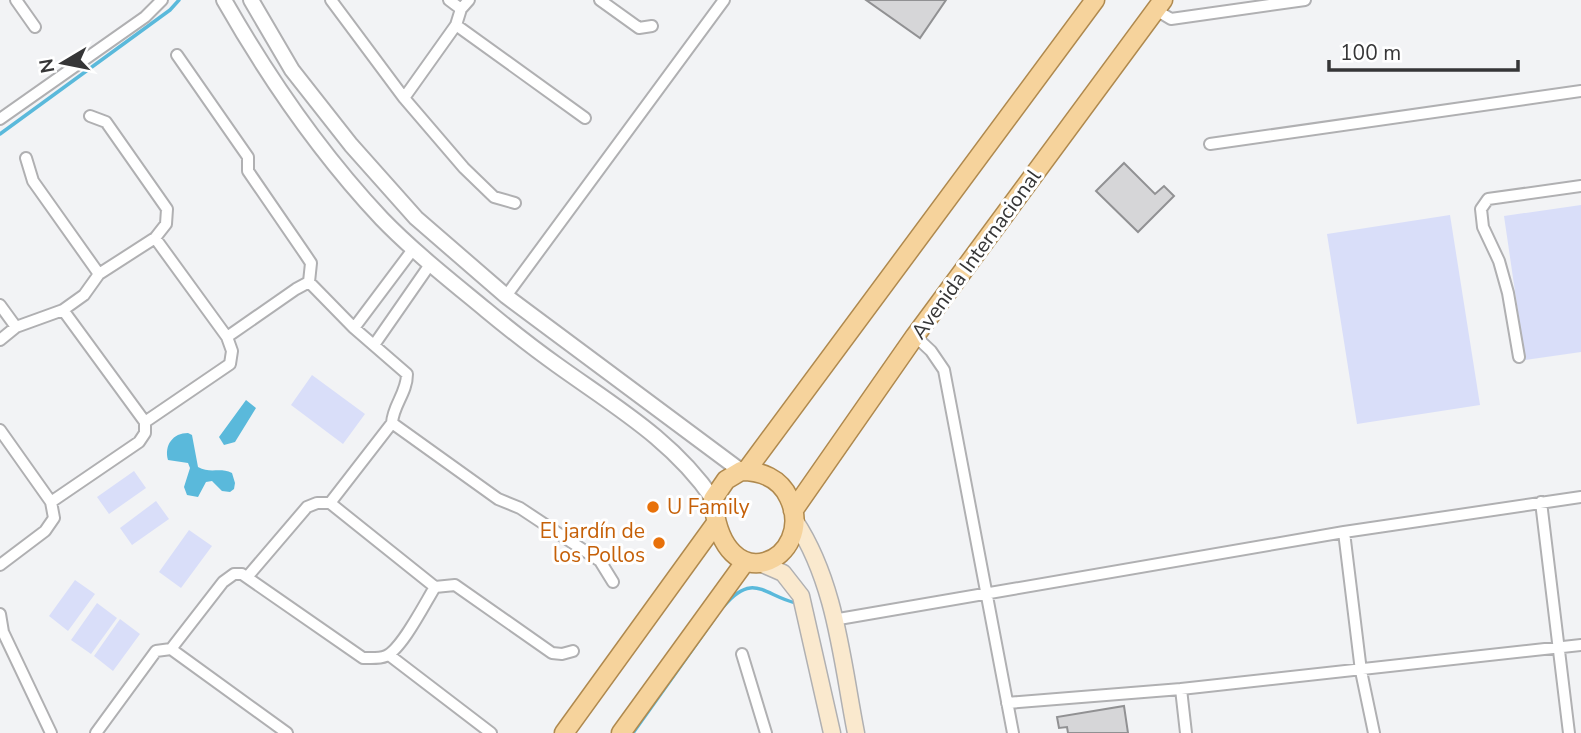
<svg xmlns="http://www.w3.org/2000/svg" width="1581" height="733" font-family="'Nunito Sans',sans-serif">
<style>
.green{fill:#d9def9}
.water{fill:#5ab9db}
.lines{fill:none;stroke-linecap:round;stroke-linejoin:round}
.stream{stroke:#5ab9db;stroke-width:3.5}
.building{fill:#d6d6d8;stroke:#919193;stroke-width:2}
.minor-casing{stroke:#b0b0b2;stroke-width:14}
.tertiary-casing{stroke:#b0b0b2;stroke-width:18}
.secondary-casing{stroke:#b0b0b2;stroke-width:19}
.primary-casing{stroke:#af894e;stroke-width:21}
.minor{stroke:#fff;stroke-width:10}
.tertiary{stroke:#fff;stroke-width:14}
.secondary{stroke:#fae9ce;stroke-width:16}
.primary{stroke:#f6d39c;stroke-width:18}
.food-dot{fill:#e8710a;stroke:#fff;stroke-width:2.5}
.labels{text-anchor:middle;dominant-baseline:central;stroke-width:6;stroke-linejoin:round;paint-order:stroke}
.street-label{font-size:21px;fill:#363637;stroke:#fff}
.food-label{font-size:21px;fill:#c56008;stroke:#fff;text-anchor:start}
</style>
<rect width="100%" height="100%" fill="#f2f3f5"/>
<path class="green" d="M1581 205V352L1525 360 1504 216Z
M1450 215 1480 405 1357 424 1327 234Z
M312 375 365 414 343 444 291 405Z
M134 471 146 488 109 514 97 497Z
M156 501 169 519 132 545 120 528Z
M189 530 212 546 181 588 159 572Z
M75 580 95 594 68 631 49 616Z
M97 603 117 618 91 654 71 640Z
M120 619 140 634 113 671 94 656Z"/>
<path class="water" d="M246 400 256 408 235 442 224 445 219 437Z
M188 433 192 435 198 467C210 474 220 467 232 473L235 483 234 489 230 492 222 491 212 481 206 482 198 497 187 495 184 487 190 468 188 463 168 460C164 445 173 433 188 433Z"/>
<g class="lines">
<path class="stream" d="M0 134 170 10 179 0
M724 606C753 571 765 596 796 603
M633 733 717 615"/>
</g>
<path class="building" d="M866 0H946L920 38Z
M1124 163 1155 194 1164 186 1174 196 1138 232 1096 191Z
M1124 706 1128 733H1068L1067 727 1059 728 1057 717Z"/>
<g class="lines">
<g class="minor-casing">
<path id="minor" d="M16 0 35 27
M331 0 404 98 464 168 494 197 515 203
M449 0 461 9
M600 0 639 28 652 26
M1156 10 1171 19 1305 0
M456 25 585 118
M177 55 241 147 248 157V171L305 254 311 263 309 282 354 328 407 374C407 393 393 405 392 423L330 503
M404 98 456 25 461 9 469 0
M0 119 145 17 162 0
M1210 144 1581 91
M26 158 33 181 99 274
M506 296 724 0
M0 305 16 327
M354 328 414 248
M915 336 931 351 944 370 1013 733
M227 337 296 289 309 282
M0 340 16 327 63 310 84 295 99 274 155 238 166 224 167 209 106 122 90 116
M374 345 431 263
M1519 357 1508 293 1499 261 1483 227 1481 209 1488 199 1581 186
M145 422 230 364 232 351 227 337 155 238
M392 423 498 499 520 508 600 561 613 582
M0 430 51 502 54 518 45 531 0 565
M51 502 139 442 145 433V422L63 310
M1541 502 1569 733
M248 576 307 507 317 503H330L435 587
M0 614 3 632 51 733
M833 620 1344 532
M171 649 223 582 234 574H242L363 658C371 658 379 659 386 656 402 649 425 603 435 587L455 585 552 653 562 654 573 651
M742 654 766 733
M389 655 491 733
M1181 689 1186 733
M1007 703 1181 689 1581 645
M96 733 156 651 171 649 287 733
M1374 733 1361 671 1344 532 1581 497"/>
</g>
<g class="tertiary-casing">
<path id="tertiary" d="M224 0C269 79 320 153 382 219 414 252 451 281 486 310 509 329 533 348 557 365 614 406 673 440 713 499
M251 0 292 70 351 145 416 218 506 296 741 471"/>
</g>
<g class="secondary-casing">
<path id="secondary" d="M795 521C836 583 842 662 856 733
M760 563 783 573 801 596 832 733"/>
</g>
<g class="primary-casing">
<path id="primary" d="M741 471C761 471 780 478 789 498 818 559 722 607 713 499L726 480Z
M746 471 1095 0
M793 511 915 336 1163 0
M564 733 716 523
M621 733 745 562"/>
</g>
<use href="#minor" class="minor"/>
<use href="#tertiary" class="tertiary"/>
<use href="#secondary" class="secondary"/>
<use href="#primary" class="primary"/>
</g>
<g class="food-dot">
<circle cx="653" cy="507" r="7"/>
<circle cx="659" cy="543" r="7"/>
</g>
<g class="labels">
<g class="street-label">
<text transform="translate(976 254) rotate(-54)">Avenida Internacional</text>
</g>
<g class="food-label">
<text x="667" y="507">U Family</text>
<text x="645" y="531" text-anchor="end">El jardín de<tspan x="645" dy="24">los Pollos</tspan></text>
</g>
</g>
<g transform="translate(63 63) rotate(260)" stroke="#ffffff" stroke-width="5" paint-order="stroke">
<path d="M0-5L12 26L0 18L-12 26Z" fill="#363637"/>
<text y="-10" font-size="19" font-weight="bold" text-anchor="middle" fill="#363637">N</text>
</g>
<path d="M1329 60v10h189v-10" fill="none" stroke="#363637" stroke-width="3.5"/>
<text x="1340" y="60" font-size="21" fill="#363637" stroke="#ffffff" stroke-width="5" paint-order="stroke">100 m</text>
</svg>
